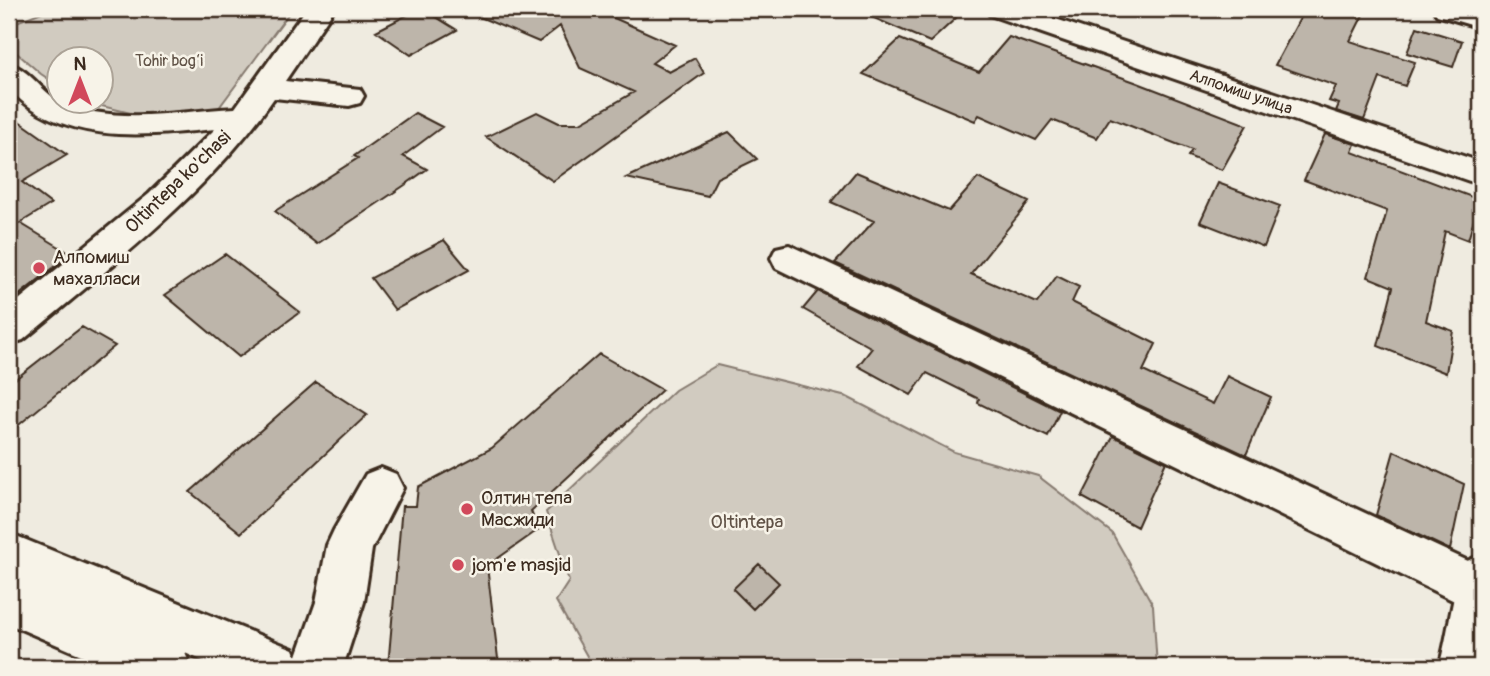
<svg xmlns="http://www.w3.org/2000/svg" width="1490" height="676" font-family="Pangolin,sans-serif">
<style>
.green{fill:#d1cbc0;stroke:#867a6f;stroke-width:2}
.building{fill:#bdb5aa;stroke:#3b2a1e;stroke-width:2}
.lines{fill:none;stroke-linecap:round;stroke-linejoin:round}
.minor-casing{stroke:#3b2a1e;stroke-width:6}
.major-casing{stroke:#3b2a1e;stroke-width:6}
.minor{fill:#f7f3e8;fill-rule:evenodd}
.major{fill:#f7f3e8;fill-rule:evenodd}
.poi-dot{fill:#d1495b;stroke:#f7f3e8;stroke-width:2.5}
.labels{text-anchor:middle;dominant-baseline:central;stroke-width:5;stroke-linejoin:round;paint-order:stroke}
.far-park-label{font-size:16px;fill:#605246;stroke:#f7f3e8}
.far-street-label{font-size:16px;fill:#3b2a1e;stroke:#f7f3e8}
.street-label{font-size:19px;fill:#3b2a1e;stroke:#f7f3e8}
.poi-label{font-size:19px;fill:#3b2a1e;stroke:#f7f3e8;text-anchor:start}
.park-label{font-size:19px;fill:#605246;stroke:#f7f3e8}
</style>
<rect width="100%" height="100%" fill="#efebe0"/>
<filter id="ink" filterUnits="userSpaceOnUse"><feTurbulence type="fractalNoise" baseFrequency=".0143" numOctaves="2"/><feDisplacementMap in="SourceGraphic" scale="14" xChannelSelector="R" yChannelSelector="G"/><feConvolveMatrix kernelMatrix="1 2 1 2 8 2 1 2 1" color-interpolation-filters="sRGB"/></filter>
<g filter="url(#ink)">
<path class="green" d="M49 9H292L218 109 139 115 85 102H102V60H60L59 86 41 74 11 48 9 25Z
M717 365 847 397 954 452 1038 476 1112 533 1153 605 1157 667H596L592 665 556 601 569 581 546 512 675 390Z"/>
<path class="building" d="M419 9H423L457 30 411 55 376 31Z
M461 9H582L578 12 587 16 596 10 675 45 652 63 669 72 695 58 704 73 553 181 486 137 537 112 559 123H580L634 92 580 68 560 26 539 42Z
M853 9H933L956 18 930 42Z
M1305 9H1366L1350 41 1415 62 1405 86 1380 78 1364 120 1336 111 1339 104 1329 101 1336 86 1275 65Z
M1417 27 1462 41 1453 67 1407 53Z
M1009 37 1135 82 1247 125 1222 170 1188 156 1192 150 1110 118 1097 138 1052 120 1036 140 979 115 975 121 863 74 900 39 979 72Z
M415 113 442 127 403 156 427 169 405 185 317 244 275 211 358 158 354 156Z
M9 114 67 155 22 182 51 204 20 223 71 254 9 303Z
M729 132 757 159 717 178 708 196 626 178Z
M1325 134 1355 144 1352 152 1480 200 1468 240 1445 231 1426 321 1453 331 1446 373 1378 346 1393 287 1368 277 1387 211 1304 180Z
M856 172 949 211 978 178 1029 202 971 274 1037 303 1057 276 1079 287 1072 302 1156 344 1143 371 1213 404 1227 376 1271 397 1246 455 835 263 874 221 831 202Z
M1218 183 1280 206 1264 247 1200 222Z
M444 240 469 270 395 310 371 278Z
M225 254 300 312 239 357 165 295Z
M818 291 1060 411 1048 437 978 403 979 399 927 373 911 395 858 366 872 348 803 309Z
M82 327 115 346 9 433V384Z
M599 354 662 390 531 511 538 530 487 566 499 667H388L402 506H416L418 487 492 448Z
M316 382 367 415 241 533 190 492Z
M1113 436 1166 462 1137 527 1082 497Z
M1394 451 1464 484 1450 550 1376 515Z
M759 564 779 583 753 609 733 589Z"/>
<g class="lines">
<g class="minor-casing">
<path id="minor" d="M306 9H334L285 81 360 89 364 96 360 103 349 106 274 98C208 193 111 266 23 340L9 344V308L149 194 215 129C143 136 64 146 9 89V64C30 69 41 92 60 101 111 126 180 111 235 108Z
M986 9H1026L1481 162V185L990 15Z
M789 245 1481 567V614L776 268 771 258 776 248Z
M381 468 396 474 403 488 372 549 364 602 343 667H293L316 602 327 545 334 530 366 474Z"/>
</g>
<g class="major-casing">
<path id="major" d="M1433 9 1481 11V28L1437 15Z
M9 533 293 649 300 667H217L185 653 191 667H109L9 624Z
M1481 555V667H1439C1449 633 1451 595 1465 562Z"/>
</g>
<use href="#minor" class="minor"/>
<use href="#major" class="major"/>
</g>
</g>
<g class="poi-dot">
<circle cx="39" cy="268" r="7"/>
<circle cx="467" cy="509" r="7"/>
<circle cx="458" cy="565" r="7"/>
</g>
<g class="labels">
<g class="far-park-label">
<text x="169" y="61">Tohir bog‘i</text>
</g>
<g class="far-street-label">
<text transform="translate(1241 92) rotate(19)">Алпомиш улица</text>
</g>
<g class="street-label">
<text transform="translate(178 182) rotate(-44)">Oltintepa ko'chasi</text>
</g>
<g class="poi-label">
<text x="53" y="257">Алпомиш<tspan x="53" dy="22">махалласи</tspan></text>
<text x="481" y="498">Олтин тепа<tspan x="481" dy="22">Масжиди</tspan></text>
<text x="472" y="565">jom'e masjid</text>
</g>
<g class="park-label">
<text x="747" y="522">Oltintepa</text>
</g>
</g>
<rect width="1490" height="676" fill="none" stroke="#f7f3e8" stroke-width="35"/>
<rect x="18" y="18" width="1455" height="641" fill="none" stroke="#3b2a1e" stroke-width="2.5" filter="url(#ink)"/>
<g transform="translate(80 80)"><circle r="33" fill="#f7f3e8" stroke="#aca397" stroke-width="2"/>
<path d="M0-5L12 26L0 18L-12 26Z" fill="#d1495b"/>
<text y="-10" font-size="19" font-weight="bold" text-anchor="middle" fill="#3b2a1e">N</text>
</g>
</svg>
